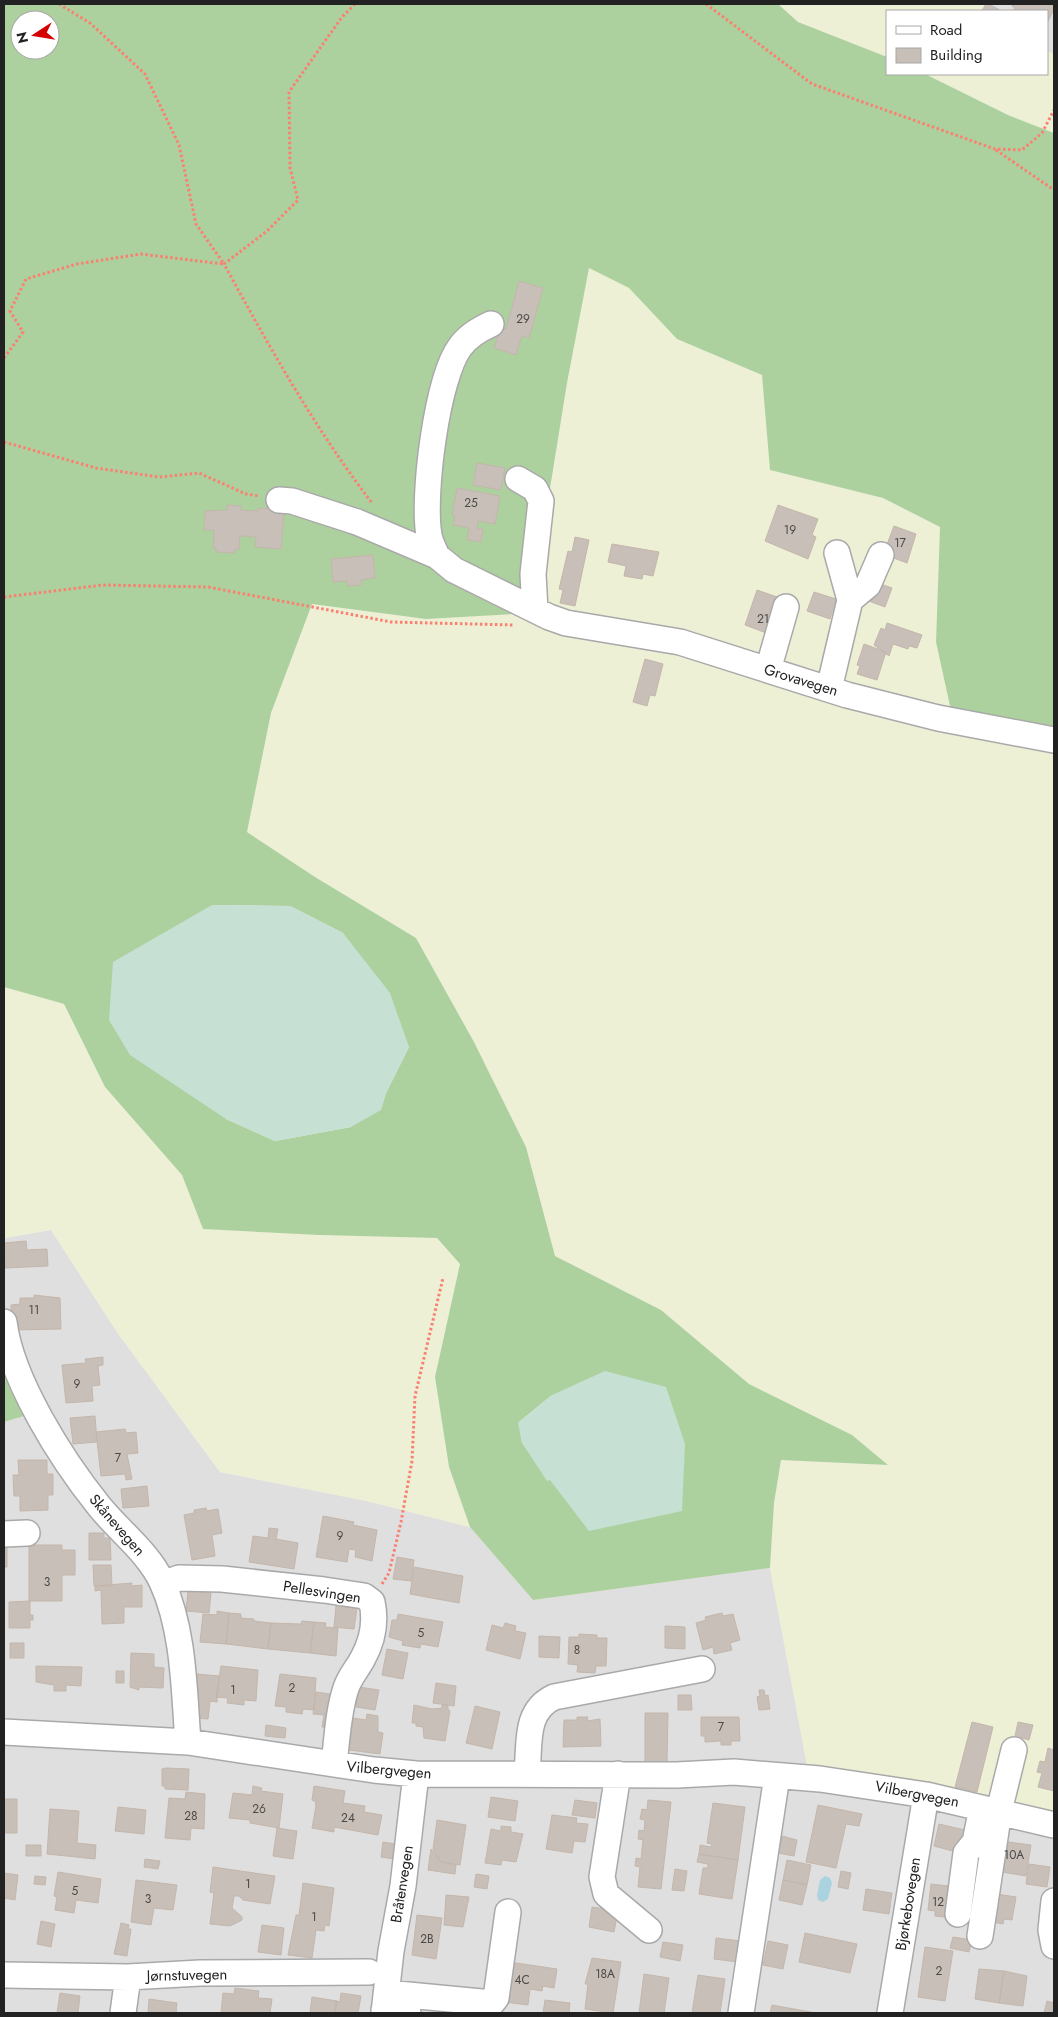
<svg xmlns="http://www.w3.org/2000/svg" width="1058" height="2017" font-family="Jost,sans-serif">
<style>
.residential{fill:#e0dfdf}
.farmland{fill:#eef0d5}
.forest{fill:#add19e;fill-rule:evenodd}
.wetland{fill:#c6e0d4}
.water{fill:#aad3df}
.building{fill:#c7bfb8;stroke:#c4b6ab}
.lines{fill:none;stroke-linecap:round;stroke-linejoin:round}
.minor-casing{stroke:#a9a9a9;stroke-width:28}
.path{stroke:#fa8072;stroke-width:3;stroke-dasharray:2.5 2.5;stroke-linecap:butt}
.minor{stroke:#fff;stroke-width:25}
.labels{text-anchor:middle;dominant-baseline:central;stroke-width:4;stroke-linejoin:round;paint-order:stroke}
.number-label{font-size:12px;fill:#4b4948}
.street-label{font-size:15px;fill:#222;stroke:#fff}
</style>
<rect width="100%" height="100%" fill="#f2efe9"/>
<path class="residential" d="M985 4H1054V54L1047 51V11H980Z
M51 1230 117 1332 220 1472 367 1501 470 1527 533 1600 770 1568 809 1776 1054 1823V2013H4V1422L36 1412 4 1317V1238Z"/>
<path class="farmland" d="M778 4H985L980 11H887V57L798 22Z
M1047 51 1054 54V133L1008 115 925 74H1047Z
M589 268 629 288 677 339 762 375 770 470 883 498 940 527 936 642 1054 737V1823L809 1776 770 1568 774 1503 781 1460 886 1465 852 1435 749 1384 661 1310 555 1256 526 1147 474 1042 416 938 315 877 247 832 271 713 312 604 426 619 549 501 567 383Z
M4 987 63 1004 105 1087 182 1175 203 1229 319 1235 437 1238 460 1264 435 1377 449 1467 470 1527 367 1501 220 1472 117 1332 51 1230 4 1238Z"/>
<path class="forest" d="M4 4H778L798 22 887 57V74H925L1008 115 1054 133V737L952 715 936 642 940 527 883 498 770 470 762 375 677 339 629 288 589 268 567 383 530 613 426 619 312 604 271 713 247 832 315 877 416 938 474 1042 526 1147 555 1256 661 1310 749 1384 852 1435 888 1465 781 1460 774 1503 770 1568 533 1600 470 1527 449 1467 435 1377 460 1264 437 1238 319 1235 203 1229 182 1175 105 1087 64 1004 4 987ZM20 20H50V50H20ZM212 905 290 906 343 933 409 1047 387 1091 351 1127 275 1141 226 1119ZM552 1395 522 1443 519 1422Z
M4 1317 37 1412 4 1422Z"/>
<path class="wetland" d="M212 905 290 906 343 933 390 993 409 1047 387 1091 381 1110 351 1127 275 1141 226 1119 130 1055 109 1020 113 962Z
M605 1371 666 1387 685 1444 682 1511 589 1531 550 1480 547 1481 522 1443 518 1423 552 1395Z"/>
<path class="water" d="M825 1876 830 1878 832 1883 828 1899 823 1902 818 1900 817 1895 820 1880Z"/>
<path class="building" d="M986 4H988L1002 11H982Z
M1013 4H1054V9L1047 23V11H1013L1015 8 1012 6Z
M519 281 543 288 529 338 522 336 516 355 494 348 500 328 506 329Z
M477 463 505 468 501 490 473 485Z
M457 488 500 496 495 524 478 521 477 528 483 529 481 542 467 540 469 528 453 525 455 516 452 515Z
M227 505 241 506V510L258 511V508L284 510 281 549 255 547 256 537 240 536 239 550 235 549V553L216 552V548H213L214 530H204L205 511 227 510Z
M778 505 818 519 812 535 816 537 808 559 765 541Z
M894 526 916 534 907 563 891 557 886 547Z
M575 537 589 540 575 606 560 603 563 590 559 589 568 551 572 552Z
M612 544 659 552 653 576 643 574 642 579 624 576 626 566 608 562Z
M373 555 375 578 361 580V585L348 586 347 581 333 582 331 559Z
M872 581 892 588 885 607 866 600Z
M757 590 783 599 769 634 745 625Z
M814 592 836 599 830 619 807 611Z
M887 623 922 635 917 648 909 646 908 649 893 644 889 656 874 645 881 628 885 630Z
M864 644 886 652 877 680 857 674 860 666 857 665Z
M645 659 663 664 655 696 650 695 647 706 633 702Z
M26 1241 27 1250 47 1249 48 1266 5 1268 4 1243Z
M34 1295 60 1298 61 1329 11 1330V1305L20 1304V1298H34Z
M103 1357V1365L98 1366 100 1385 92 1386 93 1401 66 1403 62 1365 86 1363 85 1359Z
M95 1416 97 1442 73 1444 70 1418Z
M125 1429 126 1433 136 1432 138 1453 127 1454 132 1479 126 1480 125 1474 101 1476 96 1432Z
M18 1460H47V1474H53V1495H48V1510L20 1511V1496H14L13 1475H19Z
M147 1486 149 1506 123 1508 121 1489Z
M206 1508 207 1511 218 1509 222 1533 212 1535 215 1556 192 1560 184 1515 194 1513V1510Z
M323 1516 354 1522 353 1525 377 1530 372 1561 355 1557 356 1550 349 1549 347 1562 316 1557Z
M269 1528 278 1529 276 1539 298 1543 294 1569 249 1562 253 1536 268 1538Z
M89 1533H104V1538H110L111 1560H89Z
M29 1545H62V1550H75V1575H62V1601H29Z
M4 1547H7V1567H4Z
M397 1557 414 1560 411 1581 393 1579Z
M93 1565H111L112 1586H94Z
M414 1567 463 1576 459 1603 410 1594Z
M132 1583 131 1586 142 1585V1607H124V1623L102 1624 101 1590 95 1591V1586Z
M188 1590 211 1593 209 1613 186 1611Z
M30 1601V1615H33V1620H30V1628H9V1602Z
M336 1606 357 1608 354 1629 334 1627Z
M217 1611 229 1613 226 1644 200 1642 203 1614 217 1615Z
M229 1613 241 1614V1618L254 1619V1621L271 1623 268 1649 226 1644Z
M722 1613 723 1616 733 1614 740 1640 730 1643 732 1650 714 1654 713 1647 703 1650 696 1623 706 1620 705 1617Z
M398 1614 443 1622 438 1647 421 1644 420 1648 402 1645 403 1641 389 1637 392 1620H397Z
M302 1621 314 1622 310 1653 268 1649 271 1623 301 1624Z
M314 1622 326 1623 325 1627 338 1628 336 1656 310 1653Z
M505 1623 516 1626 515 1631 526 1633 520 1659 486 1650 492 1625 503 1628Z
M665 1626 685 1627V1649L665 1648Z
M579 1634 597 1635V1638H607L606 1666H596L595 1673 577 1672 578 1665 568 1664 569 1637H579Z
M539 1636 560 1637 559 1658 539 1657Z
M10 1643H24V1658H10Z
M387 1649 408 1653 403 1679 382 1675Z
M131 1653 154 1654V1667L164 1668 163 1688 139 1687V1690L130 1687Z
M36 1666 82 1667 81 1686 66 1685V1691H54V1685L36 1682Z
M221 1666 258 1670 256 1701 244 1700V1705L227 1703 228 1698 216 1697Z
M116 1671H124V1683H116Z
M197 1674 219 1676 217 1702 210 1701 208 1719 196 1718 198 1700H195Z
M280 1674 316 1678 314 1710 303 1709 302 1714 286 1712V1707L275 1706Z
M436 1683 456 1686 454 1706 433 1703Z
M359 1687 379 1690 375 1710 356 1707Z
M759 1690H764L765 1696 768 1695 770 1709 759 1710 757 1697 760 1696Z
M316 1692 337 1695 332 1728 322 1727 324 1715 313 1714Z
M678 1695H691L692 1710H678Z
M414 1705 432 1709 442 1708V1705H448V1709L450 1711 445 1741 424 1738 423 1727 416 1726V1723H412Z
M475 1706 500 1712 492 1749 466 1743Z
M645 1713H668L667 1762H645Z
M367 1714 378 1716V1732L383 1733 380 1754 349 1750 353 1718 366 1720Z
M577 1717H588L587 1721 600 1719 601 1746 563 1747 564 1720H577Z
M701 1717H739L740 1741H731V1745H721V1741L705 1742V1736H701Z
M972 1722 993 1727 977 1792 955 1787Z
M1018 1722 1033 1725 1029 1740 1015 1736Z
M266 1725 286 1728 285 1738 265 1736Z
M1048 1748 1054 1750V1791L1038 1787 1042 1773 1037 1772 1040 1761 1045 1762Z
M166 1768 189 1769 188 1790 165 1789V1786H162V1769Z
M253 1786 262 1788 261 1791 283 1794 279 1828 250 1823V1820L229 1818 233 1793 252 1795Z
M314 1786 345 1791 343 1803 365 1806 364 1812 382 1815 378 1835 334 1827V1832L312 1828 316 1806 315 1801 312 1800Z
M186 1792 205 1794 204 1829 191 1828 190 1840 165 1838 169 1798 185 1799Z
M491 1797 518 1801 515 1821 488 1817Z
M4 1799H17V1833H4Z
M575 1800 597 1803 595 1818 572 1815Z
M648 1800 671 1802 661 1889 638 1887 640 1867 635 1866 636 1858 641 1859 643 1840 638 1839 639 1830 644 1831 645 1820 640 1819 642 1809 647 1810Z
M713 1803 745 1807 738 1860 699 1854 700 1845 711 1847 712 1844 707 1843Z
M818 1805 862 1814 859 1826 846 1824 836 1868 806 1862Z
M118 1807 146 1810 144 1834 115 1831Z
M50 1809 79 1811 77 1843 96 1845 95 1859 47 1854Z
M552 1815 577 1818 576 1823 588 1824 585 1842 574 1841 572 1853 546 1849Z
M437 1820 466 1825 460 1865 441 1862 433 1849Z
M939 1824 965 1830 960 1853 934 1846Z
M501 1826 511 1827V1832L523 1834 516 1862 502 1860 501 1865 485 1863 491 1829 501 1831Z
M277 1828 297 1831 293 1859 273 1856Z
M782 1836 797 1840 794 1856 778 1853Z
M1001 1841 1031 1845 1026 1876 996 1871Z
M383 1842 396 1844 394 1859 381 1857Z
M26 1845H41V1856H26Z
M431 1849 441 1862 456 1865 455 1874 428 1870Z
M699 1854 738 1860 732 1899 699 1894 703 1868H708V1864L697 1862Z
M145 1859 160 1861 158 1869 144 1867Z
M787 1860 811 1865 807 1885 783 1880Z
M1029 1864 1050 1867 1047 1887 1026 1884Z
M213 1867 275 1876 270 1904 243 1900 239 1896H234L232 1908 242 1917V1920L230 1926 210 1924 214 1893 210 1892Z
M675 1869 687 1871 684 1891 672 1890Z
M841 1871 851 1873 848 1889 838 1887Z
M58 1872 101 1879 98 1903 76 1900 74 1913 55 1910 57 1897 54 1896Z
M4 1873 18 1875 15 1900 4 1898Z
M476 1874 489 1876 487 1889 474 1887Z
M35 1876 46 1877 45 1885 34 1884Z
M136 1880 177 1885 173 1910 154 1908 151 1925 131 1922Z
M783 1880 807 1885 802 1905 779 1900Z
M303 1883 334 1888 329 1926 325 1925 324 1931 316 1930 312 1958 288 1955 296 1915H299Z
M931 1884 957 1887 952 1918 935 1916V1911L928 1910Z
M866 1889 892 1893 889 1914 863 1910Z
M990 1893 1016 1897 1012 1920 1004 1919 1003 1924 987 1921Z
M446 1895 469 1897 463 1927 444 1925Z
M592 1907 618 1911 614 1932 589 1927Z
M417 1915 442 1918 436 1959 412 1955Z
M41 1921 55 1924 51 1947 37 1944Z
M121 1923 129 1925 128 1929H131L127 1956 114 1954Z
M262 1925 284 1928 281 1955 258 1952Z
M805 1933 857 1944 850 1973 799 1962Z
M953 1937 972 1940 969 1952 950 1948Z
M716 1938 741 1941 738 1962 714 1959Z
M768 1941 788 1945 783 1969 763 1965Z
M663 1942 683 1945 680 1961 660 1957Z
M925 1947 953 1951 945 2001 918 1997Z
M592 1958 621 1962 613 2013 585 2009 588 1984H585Z
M509 1962 557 1969 554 1988 543 1986 542 1991 530 1989 528 2005 504 2002Z
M979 1969 1004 1971 999 2003 975 1999Z
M1004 1971 1027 1976 1023 2006 999 2003Z
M644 1974 669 1978 664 2013H639Z
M698 1975 725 1979 720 2013H692Z
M235 1988 259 1991 258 1998 272 1999 270 2013H221L223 1993 234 1994Z
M60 1993 80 1996 78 2013H57Z
M341 1993 361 1996 358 2013H335L336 2001 340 2002Z
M312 1997 337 2001 335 2013H310Z
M149 1999 177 2003 176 2013H148Z
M545 2000 570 2003 569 2013H543Z
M1047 2001 1054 2003V2013H1044Z
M772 2005 816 2013H770Z"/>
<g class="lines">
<g class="minor-casing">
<path id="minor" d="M518 479 535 489 541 501 533 574 535 610
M279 500 292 501 357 522 437 556 454 570 549 617 566 623 680 642 847 695 938 718 1054 740
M437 556C434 549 430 542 429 535 422 496 437 378 460 347 467 337 480 329 491 324
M850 600 868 585 881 555
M768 670 786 607
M829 689 850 600 837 553
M4 1322C11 1380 62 1460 99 1506 119 1531 148 1552 162 1582 184 1630 184 1690 188 1742
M4 1534 27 1533
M163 1584 179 1578 222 1579 324 1590 364 1596 372 1602C376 1621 373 1640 363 1658 358 1668 350 1676 346 1688 338 1712 337 1740 334 1764
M4 1732 188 1742 374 1770 416 1774 677 1775 734 1772 820 1779 926 1795 1054 1825
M527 1773C530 1744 524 1711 554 1697L702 1669
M618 1774 602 1877 606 1894 649 1930
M1054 1901 1051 1930 1054 1946
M958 1914 966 1853 975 1842 982 1808
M980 1936 999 1811 1014 1750
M4 1975 128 1977 200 1973 369 1972
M387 1993 492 2003 496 1998 508 1912
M384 2010 408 2013
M123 2013 128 1977
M384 2013 391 1951 403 1886 416 1774
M741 2013 777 1776
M890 2013 926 1795"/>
</g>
<path class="path" d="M59 4 90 23 145 74 179 145 196 224 224 264
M355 4 342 17 289 92 290 168 298 200 267 231 224 264C270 348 314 427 372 503
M706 4 812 84 995 149 1022 150 1042 133 1054 110
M996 150 1054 190
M4 358 23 332 10 311 26 279 77 264 141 254 223 264
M4 442 96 468 159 477 199 473 246 494 259 496
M4 597 103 585 208 587 391 622 514 625
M382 1584 389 1573 401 1522 412 1461 415 1396 443 1278"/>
<use href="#minor" class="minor"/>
</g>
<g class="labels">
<g class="number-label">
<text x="523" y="319">29</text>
<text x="471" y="503">25</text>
<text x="790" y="530">19</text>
<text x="900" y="543">17</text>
<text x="763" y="619">21</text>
<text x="34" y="1310">11</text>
<text x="77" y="1384">9</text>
<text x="118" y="1458">7</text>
<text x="340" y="1536">9</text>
<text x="47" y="1582">3</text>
<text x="421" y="1633">5</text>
<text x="577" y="1650">8</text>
<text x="292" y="1688">2</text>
<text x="233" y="1690">1</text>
<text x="721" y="1727">7</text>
<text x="259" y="1809">26</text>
<text x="191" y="1816">28</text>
<text x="348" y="1818">24</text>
<text x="1014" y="1855">10A</text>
<text x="248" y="1884">1</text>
<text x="75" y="1891">5</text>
<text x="148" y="1899">3</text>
<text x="938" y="1902">12</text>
<text x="314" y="1917">1</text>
<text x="427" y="1939">2B</text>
<text x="939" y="1971">2</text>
<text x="605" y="1974">18A</text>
<text x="522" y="1980">4C</text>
</g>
<g class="street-label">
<text transform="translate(801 680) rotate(17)">Grovavegen</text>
<text transform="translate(117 1525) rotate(49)">Skånevegen</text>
<text transform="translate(322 1592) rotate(9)">Pellesvingen</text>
<text transform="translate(389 1770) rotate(5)">Vilbergvegen</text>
<text transform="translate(917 1794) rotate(11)">Vilbergvegen</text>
<text transform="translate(402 1884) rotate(-81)">Bråtenvegen</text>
<text transform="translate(908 1904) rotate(-81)">Bjørkebovegen</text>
<text transform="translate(187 1975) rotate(-1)">Jørnstuvegen</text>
</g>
</g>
<rect width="1058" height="2017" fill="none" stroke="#222222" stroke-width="10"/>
<rect x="886" y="10" width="162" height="65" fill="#ffffff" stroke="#a7a7a7"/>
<rect x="896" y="26" width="25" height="8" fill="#ffffff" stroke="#a7a7a7"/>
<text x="930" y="35" font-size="15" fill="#222222">Road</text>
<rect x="896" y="48" width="25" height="15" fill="#c7bfb8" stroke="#a7a7a7"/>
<text x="930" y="60" font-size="15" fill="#222222">Building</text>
<g transform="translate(35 35) rotate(258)"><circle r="24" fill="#ffffff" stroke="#a7a7a7"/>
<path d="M0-4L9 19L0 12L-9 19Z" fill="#d40000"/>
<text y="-8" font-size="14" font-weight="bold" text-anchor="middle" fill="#222222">N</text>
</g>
</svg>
